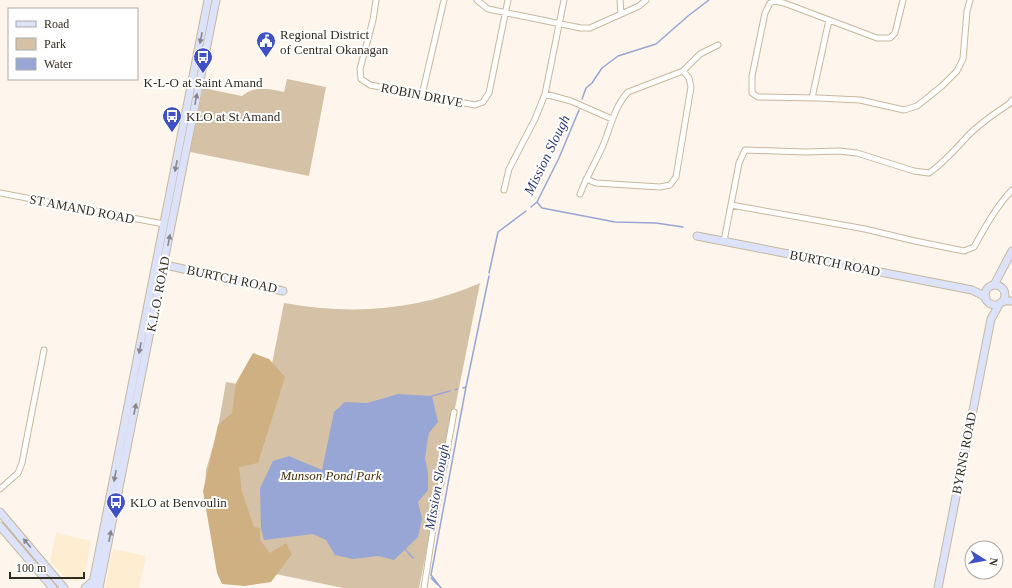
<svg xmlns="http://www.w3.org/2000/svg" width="1012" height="588" font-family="'Times New Roman',serif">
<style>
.built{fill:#ffedd2}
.green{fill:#d5c2a6}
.forest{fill:#ceb082}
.water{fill:#98a6d5}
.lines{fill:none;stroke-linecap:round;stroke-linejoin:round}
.stream{stroke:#98a6d5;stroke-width:1.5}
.street-casing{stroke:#c8b79d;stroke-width:7}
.secondary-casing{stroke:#c8b79d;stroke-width:9}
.street{stroke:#fff;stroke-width:5}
.secondary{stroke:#dce2fa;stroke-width:7}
.oneway{fill:#87868e}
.labels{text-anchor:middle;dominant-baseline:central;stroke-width:4;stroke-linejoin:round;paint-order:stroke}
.poi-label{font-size:13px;fill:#322b21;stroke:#fff;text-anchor:start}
.street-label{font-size:13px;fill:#322b21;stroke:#fff}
.park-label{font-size:13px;font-style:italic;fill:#453009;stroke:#fff}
.water-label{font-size:14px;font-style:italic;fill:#2b3770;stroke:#fff}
</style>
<rect width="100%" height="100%" fill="#fef6ec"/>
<path class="built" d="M56 533 91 541 85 573 82 578 77 581 70 580 65 578 50 561Z
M113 549 146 556 139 588H105Z"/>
<path class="green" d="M287 79 326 87 309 176 190 152 203 88 242 96C255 85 269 89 284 92Z
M480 283 419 588H343L232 565 205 492 206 470 217 433 226 382 267 389 284 303C352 315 416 311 480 283Z"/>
<path class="forest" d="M253 353 269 359 285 377 258 463 239 467 242 492 254 527 260 528V540L270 553 286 543 292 554 271 582 245 586 222 584 217 573 203 491 218 425 232 413 236 383Z"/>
<path class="water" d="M398 394 432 396 438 422 429 433 428 438 425 458 428 473V490L418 502 422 519 418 537 394 560 378 556 353 559 335 555 326 540 313 534 264 540 261 528 260 488 273 461 289 456 322 470 334 412 345 402 367 403Z"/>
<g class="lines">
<path class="stream" d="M582 99 586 88 592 83 602 68 618 56 656 44 688 16 709 0
M537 202 542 208 615 222 656 223 683 227
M531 207 537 202 559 158 579 110
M489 273 498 232 526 211
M463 388 466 387 489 276
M455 390 457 389
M432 396 450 391
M405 549 413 558
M431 578 438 585
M441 588 431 575 466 387"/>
<g class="street-casing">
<path id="street" d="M376 0 373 20 360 69 361 79 370 85 475 105 483 102 489 93 508 0
M477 0 488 9 581 28H590L639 6 646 0
M620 0 621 14
M903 0 895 33 890 38H877L784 3 776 1 770 3 765 13 752 76V93L758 97 818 98 860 100 904 110 917 106 942 86 957 71 963 59 967 11 970 0
M545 94 571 101 612 119
M422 95 444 0
M812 98 829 20
M586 179 596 183 660 187 670 185 676 177 691 87 689 78 683 71
M504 190 509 169 535 119 545 94 564 0
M0 193 164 224
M580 194C587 176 597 160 604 143 611 125 615 106 628 92L683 71 700 54 718 45
M731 205 865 229 915 241 964 251 974 247C985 227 996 207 1012 190
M724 241 739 163 745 150 805 152 839 151 857 153 914 171 929 173C942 164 952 153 963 141 976 126 992 115 1009 104L1012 100
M0 489 18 473 22 463 44 350
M424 588 435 516 454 412"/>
</g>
<g class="secondary-casing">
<path id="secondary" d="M697 236 972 290 986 297
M161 264 283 291
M994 285 1012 251
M985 295a10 10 0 1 1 20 0a10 10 0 1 1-20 0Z
M1003 301H1012
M0 512 64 588
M0 526 53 588
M85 588 94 580
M92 588 208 0
M99 588 216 0
M938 588 991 319 1000 303"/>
</g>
<use href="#street" class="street"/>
<use href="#secondary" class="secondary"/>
</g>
<defs><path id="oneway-solid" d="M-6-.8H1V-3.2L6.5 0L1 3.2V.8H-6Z"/></defs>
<g class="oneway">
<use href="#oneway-solid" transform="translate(201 38) rotate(101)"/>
<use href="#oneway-solid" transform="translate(196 99) rotate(-79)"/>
<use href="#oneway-solid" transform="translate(176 166) rotate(101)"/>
<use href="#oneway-solid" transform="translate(169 240) rotate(-79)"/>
<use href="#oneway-solid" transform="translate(140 348) rotate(101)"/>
<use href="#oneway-solid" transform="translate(135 409) rotate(-79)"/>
<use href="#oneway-solid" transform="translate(115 476) rotate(101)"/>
<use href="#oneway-solid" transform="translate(110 536) rotate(-79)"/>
<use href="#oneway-solid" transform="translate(27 543) rotate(-130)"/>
</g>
<defs>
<g id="civic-pin" transform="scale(1)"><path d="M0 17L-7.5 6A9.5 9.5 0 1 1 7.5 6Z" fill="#4051c5" stroke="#fff"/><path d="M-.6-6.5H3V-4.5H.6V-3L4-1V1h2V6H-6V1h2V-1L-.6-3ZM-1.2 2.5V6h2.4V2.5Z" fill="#fff"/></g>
<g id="bus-pin" transform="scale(1)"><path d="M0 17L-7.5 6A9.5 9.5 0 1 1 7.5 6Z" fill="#4051c5" stroke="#fff"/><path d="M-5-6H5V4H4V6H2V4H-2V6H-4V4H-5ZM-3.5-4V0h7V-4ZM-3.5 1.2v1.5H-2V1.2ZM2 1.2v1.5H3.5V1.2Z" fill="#fff"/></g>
</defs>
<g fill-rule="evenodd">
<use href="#civic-pin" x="266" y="41"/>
<use href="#bus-pin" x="203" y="57"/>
<use href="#bus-pin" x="172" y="116"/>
<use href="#bus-pin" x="116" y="502"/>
</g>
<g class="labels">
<g class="poi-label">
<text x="280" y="34">Regional District<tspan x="280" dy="15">of Central Okanagan</tspan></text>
<text x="203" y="82" text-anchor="middle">K-L-O at Saint Amand</text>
<text x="186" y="116">KLO at St Amand</text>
<text x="130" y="502">KLO at Benvoulin</text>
</g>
<g class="street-label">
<text transform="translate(422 95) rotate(11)">ROBIN DRIVE</text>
<text transform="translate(82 209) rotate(11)">ST AMAND ROAD</text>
<text transform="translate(835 263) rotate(11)">BURTCH ROAD</text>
<text transform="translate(232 279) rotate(12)">BURTCH ROAD</text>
<text transform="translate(158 294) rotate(-79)">K.L.O. ROAD</text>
<text transform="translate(964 453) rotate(-79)">BYRNS ROAD</text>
</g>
<g class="park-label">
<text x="331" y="475">Munson Pond Park</text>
</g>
<g class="water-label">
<text transform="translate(547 155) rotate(-64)">Mission Slough</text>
<text transform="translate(437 487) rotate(-80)">Mission Slough</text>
</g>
</g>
<rect x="8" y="8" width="130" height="72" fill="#ffffff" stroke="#adaaa6"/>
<rect x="16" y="21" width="20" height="6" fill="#dce2fa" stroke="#adaaa6"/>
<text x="44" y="28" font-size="12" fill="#322b21">Road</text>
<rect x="16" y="38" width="20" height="12" fill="#d5c2a6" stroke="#adaaa6"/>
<text x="44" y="48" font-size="12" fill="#322b21">Park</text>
<rect x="16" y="58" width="20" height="12" fill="#98a6d5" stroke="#adaaa6"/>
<text x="44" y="68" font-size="12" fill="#322b21">Water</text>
<g transform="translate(984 560) rotate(101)"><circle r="19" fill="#ffffff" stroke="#adaaa6"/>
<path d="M0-3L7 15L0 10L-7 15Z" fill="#4051c5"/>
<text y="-6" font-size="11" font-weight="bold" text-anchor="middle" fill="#322b21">N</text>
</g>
<path d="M10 572v6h74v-6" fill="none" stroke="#322b21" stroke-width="2"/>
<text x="16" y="572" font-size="12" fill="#322b21" stroke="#ffffff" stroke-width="3" paint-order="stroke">100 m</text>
</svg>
